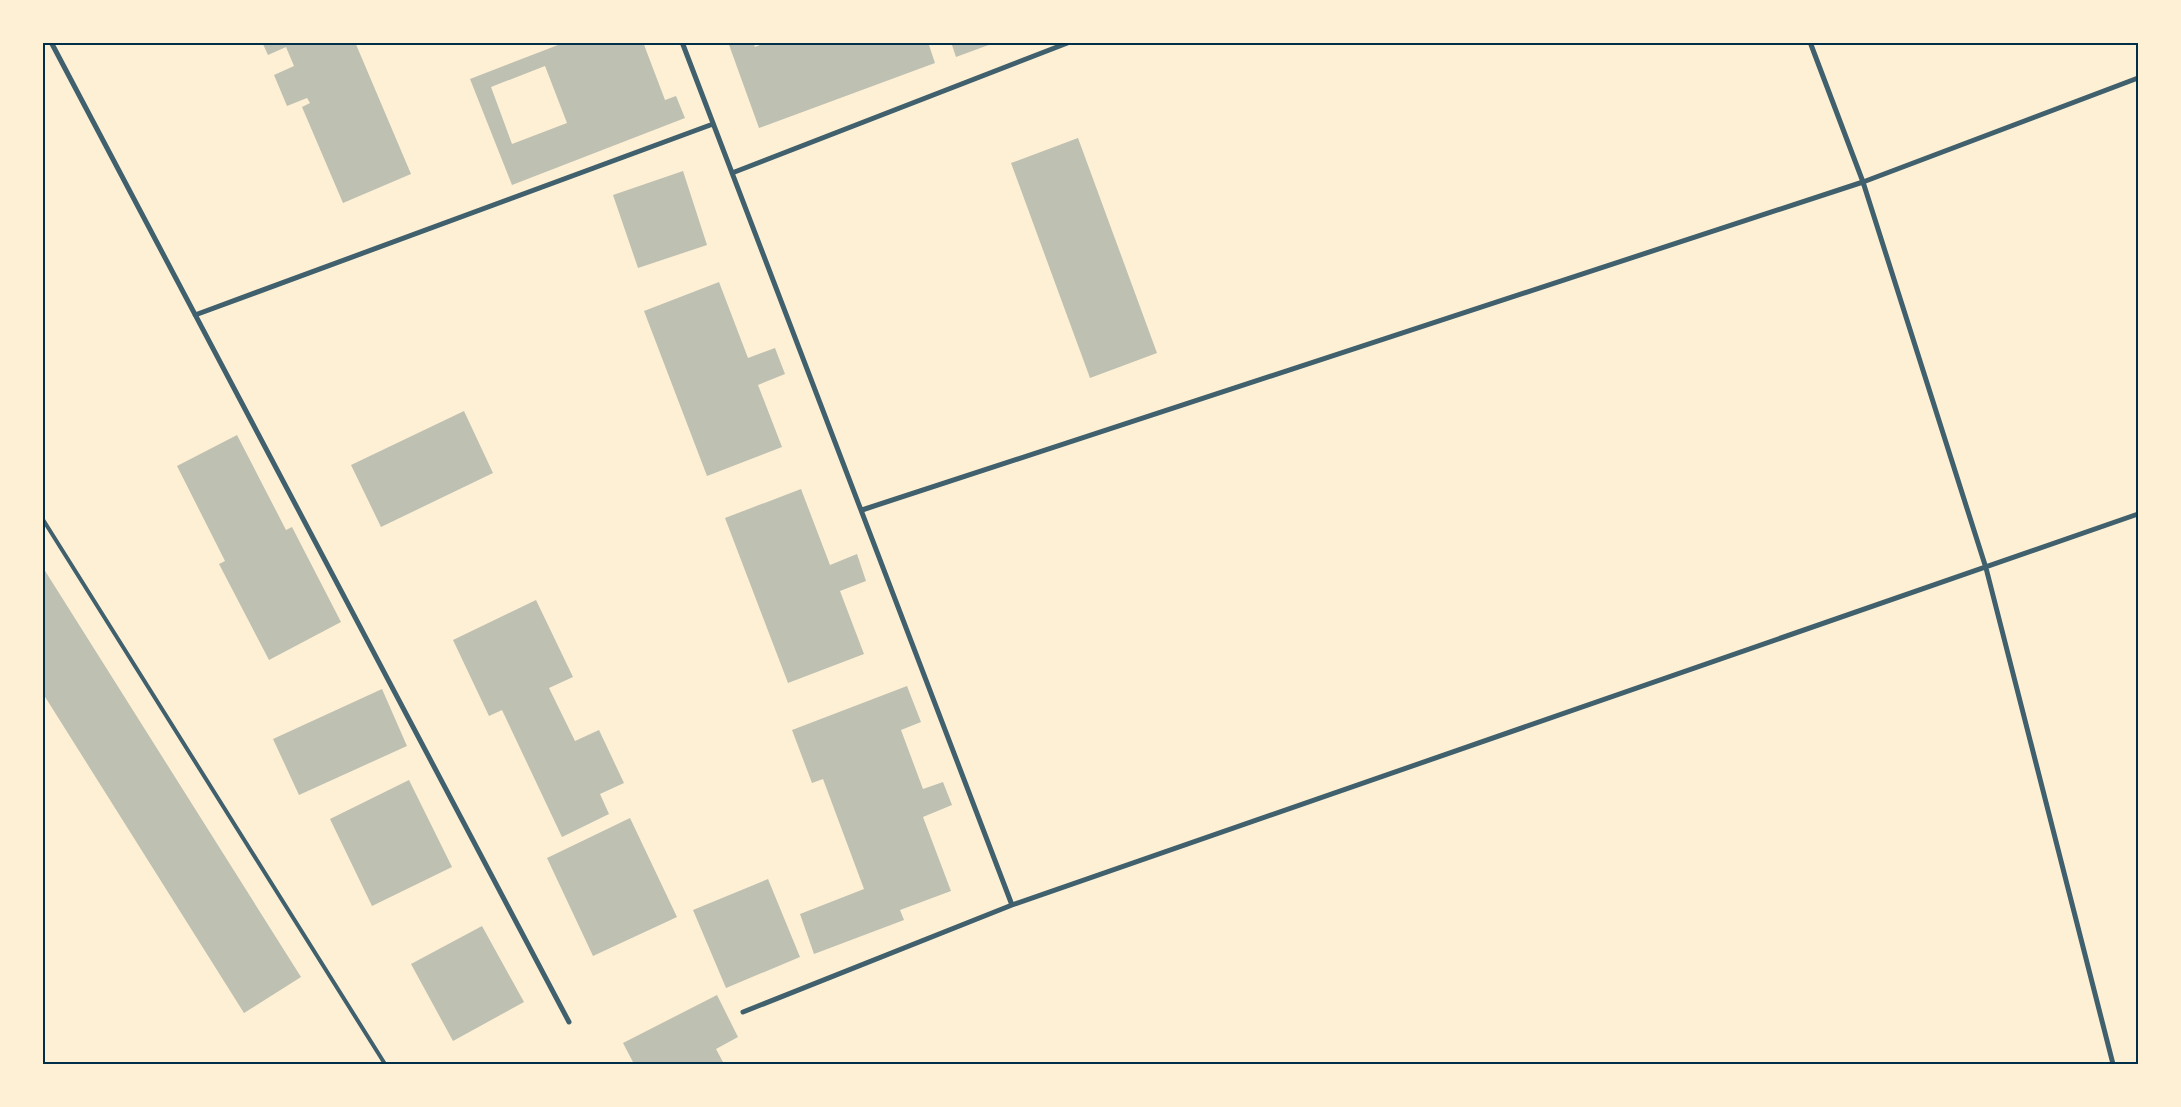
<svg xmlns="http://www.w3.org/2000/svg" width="2181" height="1107" font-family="'DM Sans',sans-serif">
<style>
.building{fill:#bec0b2;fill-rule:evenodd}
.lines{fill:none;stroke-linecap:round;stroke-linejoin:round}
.service{stroke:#3f606c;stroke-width:4}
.minor{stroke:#3f606c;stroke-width:5}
.neatline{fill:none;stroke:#003049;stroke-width:2}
</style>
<rect width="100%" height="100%" fill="#fdf0d5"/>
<path class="building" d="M262 42H355L411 174 343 203 302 107 310 103 307 98 287 106 274 75 294 66 286 47 268 55Z
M557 42H643L665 100 676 96 685 118 512 185 470 79 558 45ZM545 66 567 123 512 144 491 87Z
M728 42H753L755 47 767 42H928L935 63 759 128Z
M951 42H994V43L956 57Z
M1078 138 1157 353 1090 378 1011 163Z
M683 171 707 245 638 268 613 195Z
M719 282 748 358 775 348 785 374 758 385 782 447 707 476 644 311Z
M464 411 493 473 381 527 351 465Z
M237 435 286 530 292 527 341 622 269 660 219 564 225 561 177 466Z
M801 489 830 565 857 554 866 581 840 591 864 654 788 683 725 518Z
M42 566 301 977 244 1013 42 692Z
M536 600 573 677 549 688 575 741 599 730 624 783 600 794 609 814 562 837 502 710 489 716 453 640Z
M907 686 921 722 901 730 923 789 943 782 952 805 923 817 951 891 900 910 904 920 814 954 800 914 864 889 823 779 812 783 792 730Z
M382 689 407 746 299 795 273 739Z
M409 780 452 867 372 906 330 819Z
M630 818 677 917 593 956 547 858Z
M768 879 800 957 726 988 693 910Z
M482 926 524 1002 453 1041 411 964Z
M717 995 738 1037 716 1049 724 1064H634L623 1043Z"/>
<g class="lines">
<path class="service" d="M42 518 385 1064"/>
<path class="minor" d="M51 42 569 1022
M682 42 1012 905
M1810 42 1863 182 1986 568 2113 1064
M732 173 1070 42
M195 315 713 124
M862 510 1863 182 2138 78
M743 1012 1012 905 2138 514"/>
</g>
<rect width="2181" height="1107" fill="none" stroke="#fdf0d5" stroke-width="88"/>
<rect x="44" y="44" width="2093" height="1019" class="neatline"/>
</svg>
